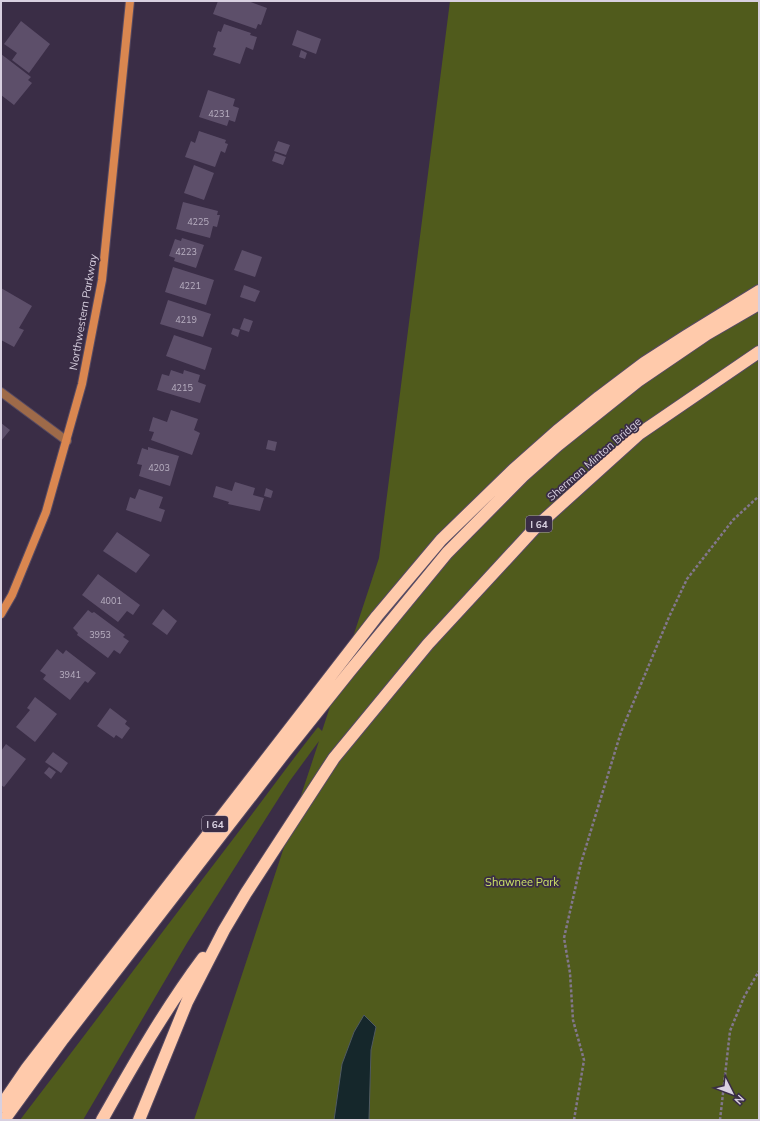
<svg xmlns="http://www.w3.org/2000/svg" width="760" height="1121" font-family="Mulish,sans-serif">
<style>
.green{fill:#505b1c}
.water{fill:#15272b;stroke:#505a61}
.building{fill:#5d4f6a}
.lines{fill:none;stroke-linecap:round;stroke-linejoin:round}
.street-casing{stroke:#564a62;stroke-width:10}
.secondary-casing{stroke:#564a62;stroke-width:10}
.highway-casing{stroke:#564a62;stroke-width:14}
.path{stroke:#82778c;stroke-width:2.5;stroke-dasharray:3 2;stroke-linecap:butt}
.street{stroke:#9e6a49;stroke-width:8}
.secondary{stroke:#da8750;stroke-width:8}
.highway{stroke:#ffcaab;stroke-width:12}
.labels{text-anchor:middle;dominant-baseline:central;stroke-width:3.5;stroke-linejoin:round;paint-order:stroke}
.number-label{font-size:9px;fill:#b9b0c2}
.shield{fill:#3a2d46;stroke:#a99fb2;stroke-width:1}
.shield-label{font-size:10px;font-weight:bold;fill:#d8d0e0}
.street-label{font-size:11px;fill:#d8d0e0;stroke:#3a2d46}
.park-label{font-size:11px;fill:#cde467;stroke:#3a2d46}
</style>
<rect width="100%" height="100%" fill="#3a2d46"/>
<path class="green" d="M450 1H759V1120H194L319 741 289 782 187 943 83 1120H20C95 1022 168 924 243 826 268 793 292 760 318 727L322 731 379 558Z"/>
<path class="water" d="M364 1015 376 1027 371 1050 369 1120H334L342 1064 354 1032Z"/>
<path class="building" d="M218 1H248L267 8 261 25 258 24 256 29 213 14Z
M21 21 50 44 29 73 12 60 17 53 4 44Z
M224 24 251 33 250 35 257 37 253 50 246 47 240 64 213 55 216 48 213 47 216 37 218 31 221 32Z
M297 30 321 39 316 54 292 45Z
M301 50 307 53 305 59 299 57Z
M1 54 31 77 28 80 32 83 14 105 1 95Z
M208 90 235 99 233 106 239 108 235 122 229 120 227 126 199 117Z
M199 131 226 140 225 143 228 144 225 153 221 151 215 167 185 157 191 141 195 143Z
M278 141 290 145 286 155 274 151Z
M275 153 286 157 283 165 272 161Z
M194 165 214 173 204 200 184 193Z
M183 202 218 211 217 215H220L217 227 213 226 210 238 176 229Z
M182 238 204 245 196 268 174 261 175 258 169 256 175 239 181 241Z
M242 250 262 257 255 277 234 270Z
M173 267 214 280 206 305 165 292Z
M244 285 260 291 255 302 240 297Z
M1 288 32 306 19 328 24 330 14 347 1 340Z
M168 300 211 314 203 337 160 324Z
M244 318 253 321 249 332 240 329Z
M233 328 240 330 238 337 231 334Z
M174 335 212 348 205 370 166 356Z
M171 370 183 374 184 370 200 375 198 382 206 385 200 403 157 390 162 374 169 376Z
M171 410 198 419 194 430 200 433 192 455 151 440 154 432 149 431 153 417 167 422Z
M1 423 10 430 1 441Z
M268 440 277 442 275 451 266 449Z
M148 447 179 456 170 486 139 476 142 465 137 464 142 448 148 450Z
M235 482 255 488 253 495 264 498 260 511 228 504 229 502 213 497 216 486 232 491Z
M266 488 273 491 271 498 264 496Z
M139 489 163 497 159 508 165 510 161 522 126 510 130 497 135 499Z
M117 532 150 555 136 573 103 551Z
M98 574 140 605 133 615 127 611 118 622 82 595Z
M163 609 177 621 167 635 152 624Z
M88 610 92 613 94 612 125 635 123 637 129 641 120 654 114 650 108 658 77 635 78 633 73 628Z
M57 649 63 654 66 650 96 673 88 683 85 681 70 700 43 679 46 675 40 671Z
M35 697 57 714 35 742 16 727 30 710 27 708Z
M110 708 127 721 125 724 130 728 122 739 116 735 114 738 97 726Z
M6 744 26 759 4 787 1 785V751Z
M53 752 68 763 61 773 45 762Z
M49 767 56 772 51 779 44 773Z"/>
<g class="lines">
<g class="street-casing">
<path id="street" d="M1 392 67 441"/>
</g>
<g class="secondary-casing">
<path id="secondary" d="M1 614 12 595 46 512 82 384 102 280 130 1"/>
</g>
<g class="highway-casing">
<path id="highway" d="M1 1106 27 1068 377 616 441 540 513 470 557 431 599 397 644 363 686 336 759 291
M4 1120 63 1039 286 751 350 671 447 553 523 476 558 445 638 381 707 334 759 304
M102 1120C133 1065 165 1009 203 958
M139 1120 187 1002 224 930 246 893 334 758 428 644 536 527 639 434 759 352"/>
</g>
<path class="path" d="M574 1120 584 1060 573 1020 570 973 564 938 581 863 621 732 669 617 687 579 733 520 759 496
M720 1120 730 1031 744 997 759 971"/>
<use href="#street" class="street"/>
<use href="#secondary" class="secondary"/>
<use href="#highway" class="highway"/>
</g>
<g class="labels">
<g class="number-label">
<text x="219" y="113">4231</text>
<text x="198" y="221">4225</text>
<text x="186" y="251">4223</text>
<text x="190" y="285">4221</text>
<text x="186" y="319">4219</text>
<text x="182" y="387">4215</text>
<text x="159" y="467">4203</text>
<text x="111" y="600">4001</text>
<text x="100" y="634">3953</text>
<text x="70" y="674">3941</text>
</g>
<g class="shield">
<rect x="526" y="516" width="26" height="16" rx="3"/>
<rect x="202" y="816" width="26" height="16" rx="3"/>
</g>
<g class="shield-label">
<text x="539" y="524">I 64</text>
<text x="215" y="824">I 64</text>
</g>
<g class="street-label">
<text transform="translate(83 312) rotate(-80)">Northwestern Parkway</text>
<text transform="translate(594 459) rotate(-41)">Sherman Minton Bridge</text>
</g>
<g class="park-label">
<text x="522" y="882">Shawnee Park</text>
</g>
</g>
<rect width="760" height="1121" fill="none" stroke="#d8d0e0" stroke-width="4"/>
<g transform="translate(732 1093) rotate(132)" stroke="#3a2d46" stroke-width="3" paint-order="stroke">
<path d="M0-3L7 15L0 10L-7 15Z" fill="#d8d0e0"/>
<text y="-6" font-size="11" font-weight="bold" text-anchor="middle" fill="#d8d0e0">N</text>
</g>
</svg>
